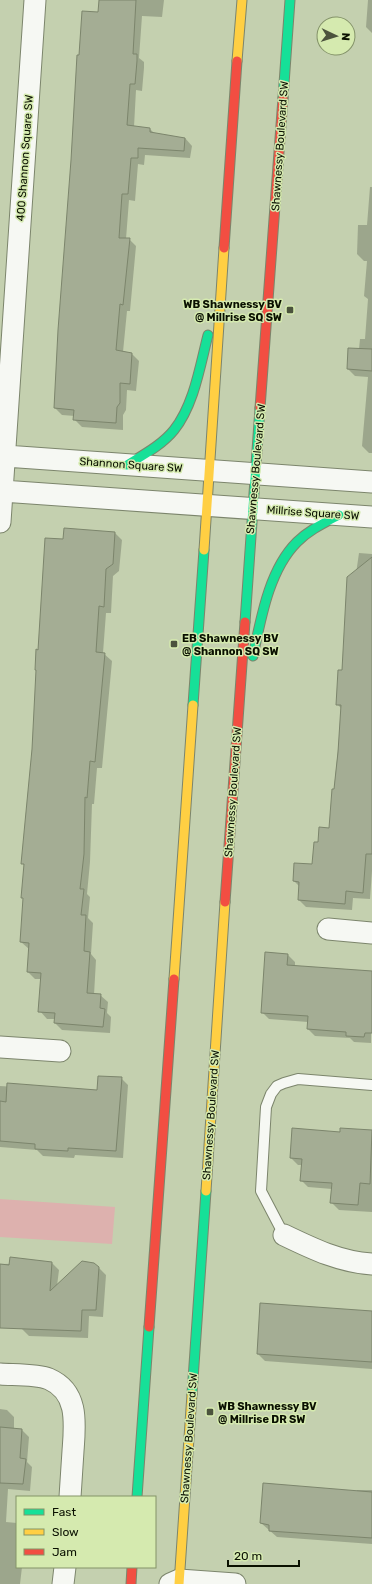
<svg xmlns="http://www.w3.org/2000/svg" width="372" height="1584" font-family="Rubik,sans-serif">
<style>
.green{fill:#ddb1ae}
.shadow{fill:#0003}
.building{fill:#a4ad94;stroke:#7c856c}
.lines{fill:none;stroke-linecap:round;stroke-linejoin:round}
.lane-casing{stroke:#7c856c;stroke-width:12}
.street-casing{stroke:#7c856c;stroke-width:23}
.fast-casing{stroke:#7c856c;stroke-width:11}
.slow-casing{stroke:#7c856c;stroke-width:11}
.jam-casing{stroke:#7c856c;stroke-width:11}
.lane{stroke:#f6f8f3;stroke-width:10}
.street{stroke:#f6f8f3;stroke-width:21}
.fast{stroke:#16e098;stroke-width:9}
.slow{stroke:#ffcf43;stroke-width:9}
.jam{stroke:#f24e42;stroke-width:9}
.poi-dot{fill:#4b533d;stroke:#d5eaaf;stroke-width:1.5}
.labels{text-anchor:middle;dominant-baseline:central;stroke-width:3;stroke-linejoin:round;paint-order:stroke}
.street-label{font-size:11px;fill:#0a1000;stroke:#d5eaaf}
.poi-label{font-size:11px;font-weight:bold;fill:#0a1000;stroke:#d5eaaf;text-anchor:start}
</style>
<rect width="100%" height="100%" fill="#c4d0af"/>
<path class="green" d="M0 1199 115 1207 112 1244 0 1237Z"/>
<path class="shadow" d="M100 0H164L162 17 142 16 139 58 144 62V68L142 91 136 90 134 127 150 129 155 134 185 138 192 146 190 158 145 155 144 165 138 164 135 201 129 200 126 239H129L136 246 130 311H127L123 352 131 353 139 361 136 391 127 390 126 410 123 415V430L82 427 75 420V416L62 415 55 408 80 56 99 13Z
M368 0H372V33L366 27Z
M370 187H372V453H369L362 446 368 377 355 376 348 369 359 349 360 339H365L368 299 364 296 367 261H364L357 254 358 225H367Z
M115 533 122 540 119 571 113 576 111 613H106L103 653 112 661 102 768H97L94 804H92L90 862 87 894 90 897 88 918 93 923 91 954 96 960 94 995H100L108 1002 107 1013 111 1017 110 1033 62 1030 55 1023V1019H47L40 1011 42 979H35L28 972 29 949 21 942 25 866 22 863 33 750 37 671 36 670 64 540Z
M359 553 372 554V871L370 899 353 898 352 910 306 907 299 900 300 887 294 881 313 865 319 843 330 829 342 709 337 704Z
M288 955 295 962V967L372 972 371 1043 354 1042 350 1038 315 1036 308 1029V1022L269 1019 262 1012Z
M121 1078 128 1085 123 1158 75 1155 74 1158 43 1156 37 1150 0 1147V1086L98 1092Z
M341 1129 372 1131V1212L339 1210 332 1203V1189L308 1187 301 1180 302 1165H298L291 1158 341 1133Z
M52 1263 59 1270 57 1286 99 1268 106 1275 103 1317 89 1316 88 1338 29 1336 22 1329 0 1323V1264Z
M372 1312V1369L265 1361 258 1354Z
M0 1409 7 1410 14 1417V1429L22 1430 29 1437 27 1462 32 1467 30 1491 8 1489 6 1522 17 1523V1567H22L20 1584H0Z
M357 1490H372V1544L277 1537 261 1523 357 1491Z"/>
<path class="building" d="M99 0H136L133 54H137V61L135 84H130L127 125 150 128V132L185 138 184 151 138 148V158H131L128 194H122L119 238H130L123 305 120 304 116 350 132 353 130 384 120 383V403L117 407 116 423 73 420 74 410 54 408 58 330 71 160 77 55H79L82 11 98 12Z
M348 348 372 349V371L347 369Z
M64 528 115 532 113 564 106 569 104 607 99 606 96 652 105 653 95 762 90 761 87 798 85 797 84 854 80 889H84L81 915H86L84 951 90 952 87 993 101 994 100 1008 105 1009 103 1027 54 1023 55 1013 38 1012 41 973 27 972 29 943 20 942 23 898H21L24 864H21L32 749 36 670H35L36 649 38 650 45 538 63 539Z
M372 557V854H366L363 893 346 891 345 904 298 900 299 882 293 881 294 863 312 864 314 842H318L319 827 329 828 332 789H334L338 752 341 705H336L338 670H342L347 577Z
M265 952 288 954 287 965 372 971V1033H365L364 1037 346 1036V1032L307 1029 308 1016 261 1013Z
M98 1076 122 1077 116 1151 68 1148V1151L35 1149V1144L0 1141V1101L6 1102 7 1083 97 1090Z
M292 1128 340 1132V1128L372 1130 370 1184 360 1183 358 1205 330 1203 332 1183 300 1181 302 1159 290 1158Z
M10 1257 52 1262 50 1291 82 1261 94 1263 99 1267 96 1310H82L81 1331 0 1328V1264L9 1265Z
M260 1303 372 1311V1362L257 1354Z
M0 1427 22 1429 20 1458 26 1459 23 1484 0 1483Z
M263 1483 372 1492V1538L269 1531V1525L260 1523Z"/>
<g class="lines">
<g class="lane-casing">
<path id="lane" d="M284 1235 261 1191 266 1107 271 1094 277 1086 284 1083 298 1079 372 1085"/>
</g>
<g class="street-casing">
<path id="street" d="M5 456 372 482
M2 491 372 517
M0 522 35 0
M328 929 372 933
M0 1047 60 1051
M284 1235C313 1249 340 1262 372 1264
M0 1374C13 1375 37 1374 49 1379 79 1392 75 1424 73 1451 72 1466 71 1482 70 1497
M63 1584 65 1567
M170 1584 179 1580 235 1584"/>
</g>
<g class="fast-casing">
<path id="fast" d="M283 98 290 0
M127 465C143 455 162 445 174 430 194 405 200 366 208 335
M245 622 260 408
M253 656C261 618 269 570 297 542 309 530 324 523 339 515
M193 705 204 550
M192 1394 206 1191
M137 1497 149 1327"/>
</g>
<g class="slow-casing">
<path id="slow" d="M237 61 242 0
M204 550 224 248
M174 979 193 705
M206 1191 225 902
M179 1584 192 1394"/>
</g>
<g class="jam-casing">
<path id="jam" d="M224 248 237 61
M260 408 283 98
M225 902 245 622
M149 1327 174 979
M131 1584 132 1567"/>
</g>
<use href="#lane" class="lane"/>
<use href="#street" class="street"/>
<use href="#fast" class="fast"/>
<use href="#slow" class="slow"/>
<use href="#jam" class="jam"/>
</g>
<g class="poi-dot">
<rect x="286" y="306" width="8" height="8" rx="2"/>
<rect x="170" y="640" width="8" height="8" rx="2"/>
<rect x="206" y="1408" width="8" height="8" rx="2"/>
</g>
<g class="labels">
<g class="street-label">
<text transform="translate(280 146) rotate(-86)">Shawnessy Boulevard SW</text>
<text transform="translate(25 158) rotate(-86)">400 Shannon Square SW</text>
<text transform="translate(131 465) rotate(4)">Shannon Square SW</text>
<text transform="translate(256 469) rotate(-85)">Shawnessy Boulevard SW</text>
<text transform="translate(313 513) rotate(4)">Millrise Square SW</text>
<text transform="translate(233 792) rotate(-86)">Shawnessy Boulevard SW</text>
<text transform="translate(211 1115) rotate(-86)">Shawnessy Boulevard SW</text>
<text transform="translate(189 1438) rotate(-86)">Shawnessy Boulevard SW</text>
</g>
<g class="poi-label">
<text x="282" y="304" text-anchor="end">WB Shawnessy BV<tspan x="282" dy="13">@ Millrise SQ SW</tspan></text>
<text x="182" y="638">EB Shawnessy BV<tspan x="182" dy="13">@ Shannon SQ SW</tspan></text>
<text x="218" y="1406">WB Shawnessy BV<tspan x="218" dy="13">@ Millrise DR SW</tspan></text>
</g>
</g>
<rect x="16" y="1496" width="140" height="72" fill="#d5eaaf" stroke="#849369"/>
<rect x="24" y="1509" width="20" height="6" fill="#16e098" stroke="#849369"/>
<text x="52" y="1516" font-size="12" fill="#0a1000">Fast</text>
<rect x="24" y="1529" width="20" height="6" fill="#ffcf43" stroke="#849369"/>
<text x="52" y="1536" font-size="12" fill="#0a1000">Slow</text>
<rect x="24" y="1549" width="20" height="6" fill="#f24e42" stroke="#849369"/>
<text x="52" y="1556" font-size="12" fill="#0a1000">Jam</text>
<g transform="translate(336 36) rotate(94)"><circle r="19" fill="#d5eaaf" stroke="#849369"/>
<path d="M0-3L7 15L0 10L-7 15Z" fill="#4b533d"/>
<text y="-6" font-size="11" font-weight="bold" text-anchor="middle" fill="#0a1000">N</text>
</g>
<path d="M228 1560v6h71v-6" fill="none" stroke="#0a1000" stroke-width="2"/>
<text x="234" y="1560" font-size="12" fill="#0a1000" stroke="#d5eaaf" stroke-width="3" paint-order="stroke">20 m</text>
</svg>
